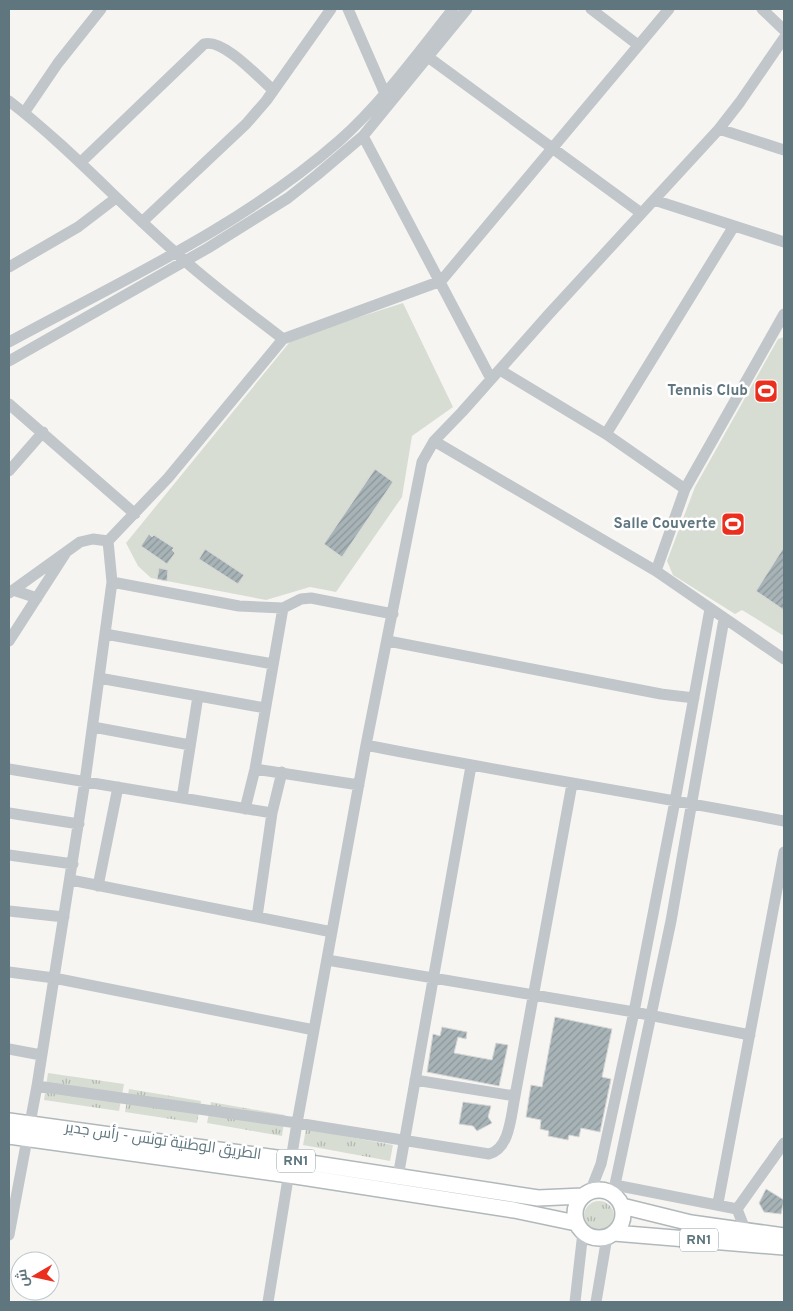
<svg xmlns="http://www.w3.org/2000/svg" width="793" height="1311" font-family="Overpass,Cairo,sans-serif">
<style>
.grass{fill:url(#grass-tufts)}
.pitch{fill:#d8ddd3}
.building{fill:url(#building-hatch);stroke:#d7d7d5}
.lines{fill:none;stroke-linecap:round;stroke-linejoin:round}
.major-casing{stroke:#b1b8bb;stroke-width:18}
.minor{stroke:#c0c6c9;stroke-width:11}
.major{stroke:#fff;stroke-width:15}
.labels{text-anchor:middle;dominant-baseline:central;stroke-width:5;stroke-linejoin:round;paint-order:stroke}
.shield{fill:#fff;stroke:#8f9fa5;stroke-width:1}
.shield-label{font-size:14px;font-weight:bold;fill:#5f767f}
.poi-label{font-size:15px;font-weight:bold;fill:#5f767f;stroke:#fff;text-anchor:end}
.street-label{font-size:15px;fill:#5f767f;stroke:#fff}
</style>
<defs>
<pattern id="grass-tufts" width="24" height="20" patternUnits="userSpaceOnUse" patternTransform="scale(1.25)"><rect width="24" height="20" fill="#d8ddd3"/><path d="M3 7l-1-3M5 7V3M7 7l1-3M15 17l-1-3M17 17v-4M19 17l1-3" fill="none" stroke="#b2b8b0"/></pattern>
<pattern id="building-hatch" width="6" height="6" patternUnits="userSpaceOnUse" patternTransform="scale(1.25)"><rect width="6" height="6" fill="#a7b3b6"/><path d="M-1 1l2-2M0 6l6-6M5 7l2-2" fill="none" stroke="#8b9699"/></pattern>
</defs>
<rect width="100%" height="100%" fill="#f6f5f2"/>
<path class="grass" d="M48 1073 124 1084 119 1111 44 1100Z
M129 1089 201 1101 197 1123 125 1112Z
M211 1102 285 1115 282 1136 207 1123Z
M306 1129 393 1145 390 1161 303 1145Z
M584 1216a15 15 0 1 1 30 0a15 15 0 1 1-30 0Z"/>
<path class="pitch" d="M403 303 453 407 412 436 402 497 336 592 310 587 266 600 151 578 138 566 126 543 293 338Z
M784 337V636L742 610 735 614 673 575 667 561 695 487 778 339Z"/>
<path class="building" d="M375 469 393 482 342 557 324 544Z
M149 534 152 537 154 535 174 548 172 550 175 553 167 564 141 546Z
M784 547V610L756 591Z
M205 549 244 575 238 584 199 559Z
M159 568 168 570 167 581 157 579Z
M555 1017 612 1029 602 1077 611 1079 600 1132 581 1128 579 1137 569 1135 568 1140 548 1136 549 1131 540 1129 541 1120 526 1117 531 1085 542 1087Z
M442 1027 467 1032 466 1039 458 1037 454 1053 492 1060 496 1043 508 1045 499 1086 427 1072 433 1034 440 1036Z
M463 1102 491 1106 488 1117 492 1123 477 1131 473 1126 459 1124Z
M766 1189 784 1200 781 1214 764 1212 759 1203Z"/>
<g class="lines">
<g class="major-casing">
<path id="major" d="M9 1121 291 1160 538 1198 583 1196
M9 1136 289 1175 514 1210 576 1223
M575 1214a24 24 0 1 1 48 0a24 24 0 1 1-48 0Z
M622 1206 691 1223 784 1236
M614 1233 784 1247"/>
</g>
<path class="minor" d="M348 9 386 96
M591 9 638 45
M762 9 784 30
M428 57 641 213
M9 101C69 147 119 203 176 253 210 284 247 311 283 339
M24 113 58 63 101 9
M719 129 784 150
M363 136 491 379
M81 162 204 44C223 38 259 78 273 90
M654 200 784 242
M142 222 246 124 266 101 331 9
M9 267 78 227 116 198
M9 342C121 281 242 226 339 141 381 104 418 53 453 9
M9 361 208 248 288 198 317 175 363 136 467 9
M500 370 606 434 685 489
M9 404 135 514
M606 434 734 226
M434 441 656 571 784 659
M9 471 43 432
M656 571 685 489 784 314
M112 582 239 606 283 608 301 599 311 598 393 614
M13 590 37 598
M9 593 80 542 93 539 108 541 168 478 283 339 441 281 669 9
M105 634 273 664
M9 641 65 554
M388 641 661 694 694 698
M99 678 265 708
M93 727 190 745
M366 745C505 773 645 794 784 821
M9 769 272 813
M255 769 359 785
M182 798 198 696
M245 809 255 769 283 608
M9 813 79 824
M9 855 73 864
M71 880 332 932
M98 886 118 787
M9 911 64 917
M257 917 272 813 282 772
M327 960 634 1012 750 1035
M9 972 54 978 314 1030
M9 1049 41 1055
M415 1080 515 1096
M37 1086 297 1123 489 1154C510 1149 511 1115 515 1096L572 784
M398 1177 471 766
M615 1185 737 1209 746 1232
M590 1192 601 1164 634 1012 675 801 710 609
M613 1194 671 921 724 619
M718 1203 784 852
M737 1209 784 1143
M9 1235 37 1086 85 781 112 582 108 541
M268 1302 297 1123 366 745 422 462 434 441 462 412 549 314 719 129 740 102 784 38
M575 1302 583 1232
M596 1302 607 1237"/>
<use href="#major" class="major"/>
</g>
<defs>
<g id="stadium-square" transform="scale(1.25)"><rect x="-9" y="-9" width="18" height="18" rx="4" fill="#ea2f1e" stroke="#fff"/><path d="M0-5a6.5 5 0 1 0 0 10a6.5 5 0 1 0 0-10ZM-3.5-1.8h7v3.6h-7Z" fill="#fff"/></g>
</defs>
<g fill-rule="evenodd">
<use href="#stadium-square" x="766" y="391"/>
<use href="#stadium-square" x="733" y="524"/>
</g>
<g class="labels">
<g class="shield">
<rect x="277" y="1149.5" width="38" height="23" rx="4"/>
<rect x="680" y="1228.5" width="38" height="23" rx="4"/>
</g>
<g class="shield-label">
<text x="296" y="1161">RN1</text>
<text x="699" y="1240">RN1</text>
</g>
<g class="poi-label">
<text x="748" y="391">Tennis Club</text>
<text x="716" y="524">Salle Couverte</text>
</g>
<g class="street-label">
<text transform="translate(163 1142) rotate(8)">الطريق الوطنية تونس - رأس جدير</text>
</g>
</g>
<rect width="793" height="1311" fill="none" stroke="#5f767f" stroke-width="20"/>
<g transform="translate(35 1276) rotate(261)"><circle r="24" fill="#ffffff" stroke="#bfc8cc"/>
<path d="M0-4L9 19L0 12L-9 19Z" fill="#ea2f1e"/>
<text y="-8" font-size="14" font-weight="bold" text-anchor="middle" fill="#5f767f">ش</text>
</g>
</svg>
